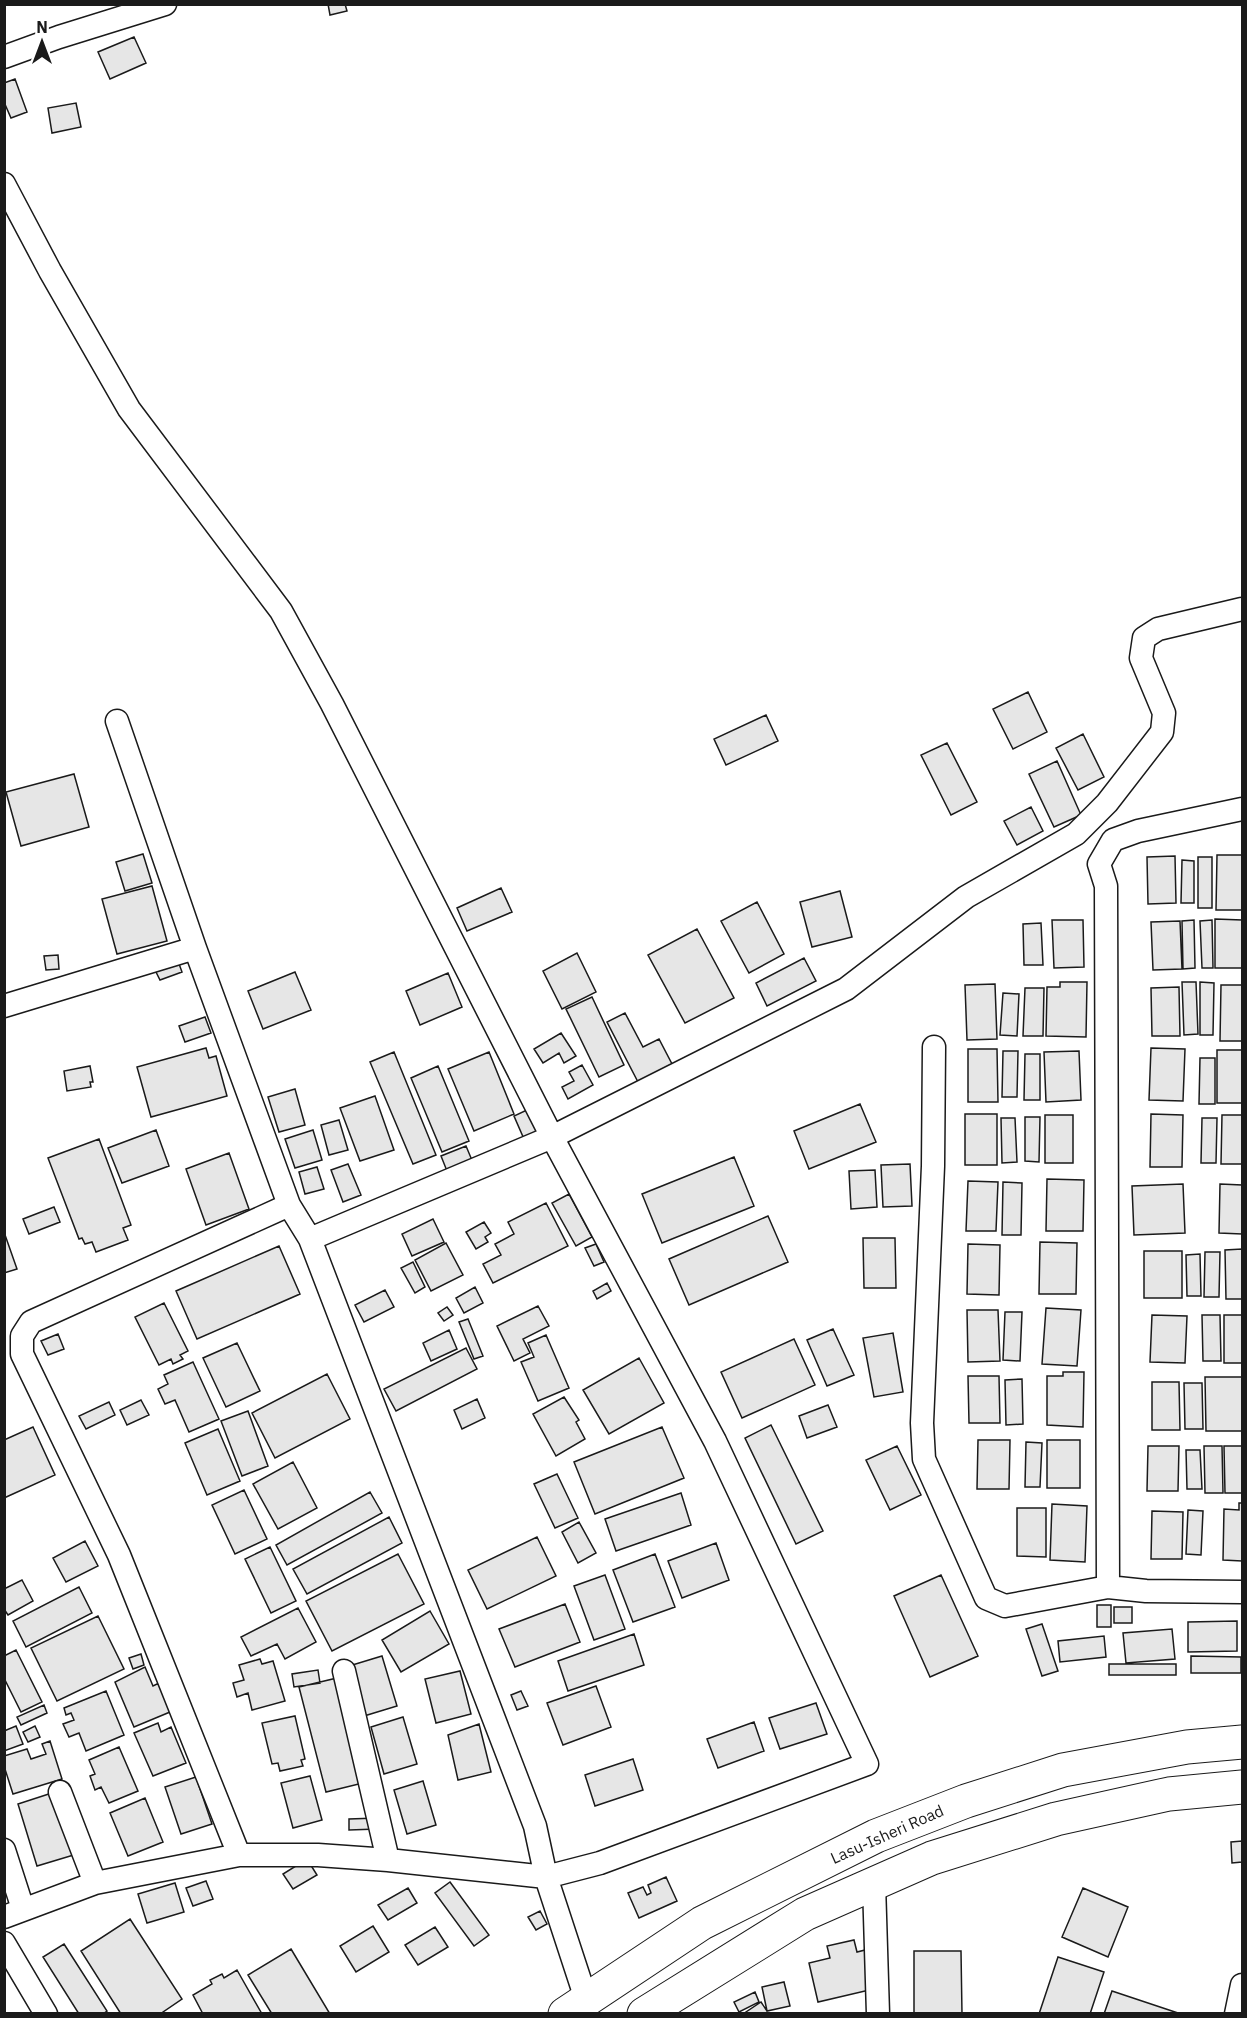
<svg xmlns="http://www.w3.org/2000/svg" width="1247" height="2018" font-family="'IBM Plex Sans',sans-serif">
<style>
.building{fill:#e6e6e6;stroke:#1a1a1a;stroke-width:1.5}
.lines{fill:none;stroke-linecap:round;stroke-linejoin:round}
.minor-casing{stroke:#1a1a1a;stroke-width:25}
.primary-casing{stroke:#1a1a1a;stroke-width:35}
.minor{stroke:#fff;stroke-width:22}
.primary{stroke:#fff;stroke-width:33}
.labels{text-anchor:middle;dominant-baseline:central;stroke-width:4.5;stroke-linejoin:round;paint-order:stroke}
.street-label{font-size:16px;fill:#1a1a1a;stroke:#fff}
</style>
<rect width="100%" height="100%" fill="#fff"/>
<path class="building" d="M328 4H345L347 11 330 15Z
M134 37 146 63 110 79 98 52Z
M15 79 27 112 11 118 4 102V83Z
M76 103 81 127 52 133 48 108Z
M1028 692 1047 732 1013 749 993 709Z
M766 715 778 741 726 765 714 739Z
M1083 734 1104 777 1078 790 1056 748Z
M947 743 977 802 951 815 921 755Z
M1057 761 1081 815 1054 827 1029 774Z
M74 774 89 827 21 846 6 792Z
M1031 807 1043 831 1017 845 1004 821Z
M143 854 152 883 125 891 116 862Z
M1217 855H1242V910H1216Z
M1175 856 1176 903 1148 904 1147 857Z
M1198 857H1212V908H1198Z
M1182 860 1194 861V903H1181Z
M152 886 167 941 117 954 102 899Z
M501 888 512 912 467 931 457 908Z
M840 891 852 937 812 947 800 902Z
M757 902 784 954 749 973 721 921Z
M1215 919 1242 920V968H1215Z
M1052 920H1083L1084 967 1054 968Z
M1194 920 1195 968 1183 969 1182 921Z
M1212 920 1213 968H1202L1200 921Z
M1180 921 1182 969 1153 970 1151 922Z
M1041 923 1043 965H1024L1023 924Z
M697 929 734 998 685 1023 648 955Z
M577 953 596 992 562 1009 543 971Z
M58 955 59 969 46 970 44 956Z
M804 958 816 981 767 1006 756 983Z
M178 961 182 972 160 980 155 970Z
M295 972 311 1010 263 1029 248 991Z
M448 973 462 1007 420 1025 406 991Z
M1060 982H1087L1086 1037 1046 1036 1047 987H1060Z
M1182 982H1196L1198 1034 1184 1035Z
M1200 982 1214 983 1213 1035H1200Z
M995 984 997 1039 967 1040 965 985Z
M1221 985H1242V1041H1220Z
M1179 987 1180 1036H1152L1151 988Z
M1025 988H1044L1043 1036H1023Z
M1003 993 1019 994 1017 1036 1000 1035Z
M592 997 624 1065 599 1077 566 1009Z
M625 1013 643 1047 659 1039 672 1064 638 1082 607 1022Z
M205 1017 211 1033 185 1042 179 1026Z
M561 1033 576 1056 564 1063 559 1053 543 1063 534 1049Z
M206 1048 209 1058 216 1056 227 1096 151 1117 137 1067Z
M1151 1048 1185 1049 1183 1101 1149 1100Z
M968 1049H997L998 1102H968Z
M1217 1050H1242V1103H1217Z
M1003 1051H1018L1017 1097H1002Z
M1079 1051 1081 1100 1046 1102 1044 1052Z
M394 1052 436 1155 413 1164 370 1062Z
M489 1052 514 1114 474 1131 448 1069Z
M1025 1054H1040V1100H1024Z
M1200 1058H1215V1104H1199Z
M582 1065 593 1085 568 1099 562 1087 574 1081 569 1072Z
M90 1066 93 1082H90L91 1087 67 1091 64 1071Z
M438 1066 469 1141 442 1152 411 1078Z
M295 1089 305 1125 279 1132 268 1097Z
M375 1096 394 1150 360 1161 340 1108Z
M860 1104 876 1142 809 1169 794 1131Z
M529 1109 540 1132 524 1139 514 1116Z
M965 1114H997V1165H965Z
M1151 1114 1183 1115 1182 1167H1150Z
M1045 1115H1073V1163H1045Z
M1222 1115H1242V1164H1221Z
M1025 1117H1040L1039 1162 1025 1161Z
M1001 1118H1015L1017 1162 1002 1163Z
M1202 1118H1217L1216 1163H1201Z
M339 1120 348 1150 329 1155 321 1125Z
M156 1130 169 1166 122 1183 108 1148Z
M313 1130 322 1160 295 1168 285 1139Z
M99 1139 131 1225 123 1228 128 1240 96 1252 92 1242 85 1244 82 1238 79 1239 48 1158Z
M466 1146 474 1165 449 1176 441 1156Z
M229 1153 249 1209 206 1225 186 1169Z
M734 1157 754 1206 662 1243 642 1194Z
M348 1164 361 1195 343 1202 331 1170Z
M910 1164 912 1206 883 1207 881 1165Z
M317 1167 324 1189 305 1194 299 1172Z
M875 1170 877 1207 851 1209 849 1171Z
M1047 1179 1084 1180 1083 1231H1046Z
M968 1181 998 1182 996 1231H966Z
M1003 1182 1022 1183 1021 1235H1002Z
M1183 1184 1185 1233 1134 1235 1132 1186Z
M1220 1184 1242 1185V1234L1219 1233Z
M569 1194 592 1237 576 1246 552 1203Z
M546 1203 568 1246 493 1283 483 1264 501 1255 495 1244 514 1234 508 1222Z
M54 1207 60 1222 29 1234 23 1219Z
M768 1216 788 1262 689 1305 669 1259Z
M433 1219 444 1242 412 1256 402 1234Z
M484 1222 491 1233 485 1237 488 1242 476 1249 466 1232Z
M4 1232 17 1269 4 1273Z
M863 1238H895L896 1288H864Z
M1040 1242 1077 1243 1076 1294H1039Z
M446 1243 463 1275 431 1291 415 1260Z
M596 1244 604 1262 594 1266 585 1248Z
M968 1244 1000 1245 999 1295 967 1294Z
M279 1246 300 1294 197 1339 176 1291Z
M1242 1249V1299H1226L1225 1250Z
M1144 1251H1182V1298H1144Z
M1205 1252H1220L1219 1297H1204Z
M1200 1254 1201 1296H1187L1186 1255Z
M413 1262 425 1287 415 1293 401 1268Z
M607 1283 611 1291 597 1299 593 1291Z
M475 1287 483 1303 464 1313 456 1298Z
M385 1290 394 1307 364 1322 355 1305Z
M164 1303 188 1351 180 1355 183 1359 173 1364 171 1359 159 1365 135 1317Z
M538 1306 549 1326 523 1339 530 1353 514 1361 497 1326Z
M447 1307 453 1315 444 1321 438 1313Z
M1046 1308 1081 1310 1077 1366 1042 1364Z
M967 1310H998L1000 1361 968 1362Z
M1005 1312H1022L1020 1361 1003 1360Z
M1152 1315 1187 1316 1185 1363 1150 1362Z
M1202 1315H1220L1221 1361H1203Z
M1224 1315H1242V1363H1224Z
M468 1319 483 1356 474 1359 459 1322Z
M833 1329 854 1375 827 1386 807 1340Z
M449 1330 457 1349 431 1361 423 1343Z
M893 1333 903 1392 874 1397 863 1338Z
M58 1334 64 1349 48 1355 41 1341Z
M546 1335 569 1388 538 1401 521 1362 534 1357 528 1343Z
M794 1339 815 1385 742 1418 721 1372Z
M237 1343 260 1391 226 1407 203 1358Z
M466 1348 477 1369 396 1411 384 1389Z
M639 1358 664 1403 609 1434 583 1390Z
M193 1362 219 1419 189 1432 175 1400 165 1404 158 1389 168 1384 164 1375Z
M1063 1372H1084L1083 1427 1047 1425V1376H1063Z
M327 1374 350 1419 275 1458 252 1413Z
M968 1376H999L1000 1423H969Z
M1205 1377H1242V1431H1206Z
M1022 1379 1023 1424 1006 1425 1005 1380Z
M1152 1382H1179L1180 1430H1152Z
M1184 1383H1202L1203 1429H1185Z
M564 1397 579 1420 576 1422 585 1439 556 1456 533 1414Z
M477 1399 485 1418 462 1429 454 1410Z
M141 1400 149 1415 127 1425 120 1410Z
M109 1402 115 1415 86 1429 79 1416Z
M828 1405 837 1427 807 1438 799 1416Z
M248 1411 268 1466 242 1476 221 1421Z
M771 1425 823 1531 796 1544 745 1438Z
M33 1427 55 1475 4 1498V1440Z
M662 1427 684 1478 595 1514 574 1462Z
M218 1429 240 1481 207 1495 185 1443Z
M978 1440H1010L1009 1489H977Z
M1047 1440H1080V1488H1047Z
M1026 1442 1042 1443 1040 1487H1025Z
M897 1446 921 1495 890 1510 866 1460Z
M1148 1446H1179L1178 1491H1147Z
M1204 1446H1222L1223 1493H1205Z
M1224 1446H1242V1493H1225Z
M1186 1450H1200L1202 1489H1187Z
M293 1462 317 1508 278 1529 253 1484Z
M557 1474 578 1518 555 1528 534 1484Z
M244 1490 267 1539 235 1554 212 1505Z
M370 1492 382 1513 287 1565 276 1545Z
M681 1493 691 1525 616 1551 605 1519Z
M1239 1503H1242V1561L1223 1560 1224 1509 1239 1510Z
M1052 1504 1087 1506 1085 1562 1050 1560Z
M1017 1508H1046V1557L1017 1556Z
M1188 1510 1203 1511 1201 1555 1186 1554Z
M1152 1511 1183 1512 1182 1559H1151Z
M389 1517 402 1543 307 1594 293 1569Z
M579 1522 596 1553 578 1563 562 1532Z
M537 1537 556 1576 487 1609 468 1570Z
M85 1541 98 1566 66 1582 53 1558Z
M716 1543 729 1580 682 1598 668 1561Z
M270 1547 296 1601 271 1613 245 1559Z
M398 1554 424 1604 332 1651 306 1601Z
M655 1554 675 1607 633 1622 613 1570Z
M605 1575 625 1629 594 1640 574 1586Z
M941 1575 978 1656 930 1677 894 1596Z
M22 1580 33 1601 8 1615 4 1609V1589Z
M79 1587 92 1613 26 1647 13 1621Z
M565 1604 580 1642 515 1667 499 1629Z
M1097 1605H1111V1627H1097Z
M1114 1607H1132V1623H1114Z
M298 1608 316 1642 285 1659 277 1644 251 1656 241 1637Z
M430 1611 449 1644 401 1672 382 1640Z
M98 1616 124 1669 57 1701 31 1648Z
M1237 1621V1651L1188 1652V1622Z
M1042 1624 1058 1671 1042 1676 1026 1629Z
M1172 1629 1175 1659 1126 1663 1123 1633Z
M634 1634 644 1665 568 1691 558 1661Z
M1104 1636 1106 1657 1060 1662 1058 1641Z
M16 1650 42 1702 21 1712 4 1678V1656Z
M141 1654 144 1665 133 1669 129 1658Z
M382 1656 397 1706 364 1716 349 1666Z
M1191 1656 1241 1657V1673H1191Z
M260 1659 262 1664 273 1661 285 1701 252 1710 248 1693 237 1697 233 1683 244 1680 239 1665Z
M1109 1664H1176V1675H1109Z
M145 1667 153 1686 159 1683 170 1712 134 1727 115 1682Z
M318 1670 320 1683 294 1687 292 1674Z
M460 1671 471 1714 436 1723 425 1679Z
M337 1678 363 1783 326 1792 299 1687Z
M596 1686 611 1727 563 1745 547 1703Z
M106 1691 124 1735 86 1751 79 1733 69 1737 63 1724 74 1720 71 1713 66 1715 64 1708Z
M521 1691 528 1706 517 1710 511 1695Z
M816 1703 827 1734 780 1749 769 1718Z
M44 1705 47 1713 21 1725 17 1717Z
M295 1716 305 1759 301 1760 303 1766 280 1771 278 1763 272 1764 262 1723Z
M403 1717 417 1764 384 1774 371 1727Z
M754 1722 764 1751 718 1768 707 1739Z
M158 1723 161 1732 171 1727 186 1763 153 1776 134 1733Z
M479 1724 491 1772 458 1780 448 1735Z
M16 1726 23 1744 4 1751V1731Z
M35 1726 40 1737 28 1742 23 1732Z
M50 1741 62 1779 13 1794 4 1766V1756L27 1749 31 1759 46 1754 42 1744Z
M119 1747 138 1791 109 1803 101 1787 95 1790 90 1776 95 1774 89 1760Z
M633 1759 643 1790 595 1806 585 1775Z
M310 1776 322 1820 293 1828 281 1783Z
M196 1777 212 1824 181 1834 165 1787Z
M423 1781 436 1825 407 1834 394 1790Z
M58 1791 77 1854 37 1866 18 1804Z
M145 1798 163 1842 128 1856 110 1813Z
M377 1818V1829L349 1830V1819Z
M1242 1841V1862L1232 1863 1231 1842Z
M307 1859 317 1875 293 1889 283 1874Z
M666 1877 677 1901 639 1918 628 1893 643 1887 647 1895 651 1893 648 1885Z
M206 1881 213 1899 193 1906 186 1888Z
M450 1882 489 1935 474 1946 435 1893Z
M175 1883 184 1912 147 1923 138 1894Z
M408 1888 417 1903 388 1920 378 1905Z
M1083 1888 1128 1907 1108 1957 1062 1937Z
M540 1911 547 1924 536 1930 528 1917Z
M130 1919 182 1999 160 2014H121L81 1951Z
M373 1926 389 1952 356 1972 340 1946Z
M435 1927 448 1947 418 1965 405 1945Z
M854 1940 857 1952 869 1949 878 1988 818 2002 809 1963 830 1958 827 1946Z
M64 1944 107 2011 103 2014H79L43 1957Z
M291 1949 330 2014H272L248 1975Z
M914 1951H961L962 2014H914Z
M1058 1957 1104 1972 1090 2014H1039Z
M237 1970 262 2014H203L193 1995 212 1984 210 1980 222 1974 224 1978Z
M784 1982 790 2006 767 2011 762 1987Z
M1112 1991 1181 2014H1104Z
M755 1992 759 2002 739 2012 734 2002Z
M761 2002 769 2014H743Z"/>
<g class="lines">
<g class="minor-casing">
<path id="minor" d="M4 57 59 37 165 4
M4 184 50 271 129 409 281 611 332 704 552 1137 715 1441 867 1764 600 1863 546 1877 535 1826 310 1239 552 1137 846 989 966 897 1076 834 1107 803 1162 732 1164 713 1141 658 1144 638 1158 629 1242 609
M117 721 195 948 289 1205
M4 1006 195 948
M934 1047 933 1166 922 1423 924 1459 986 1598 1005 1606 1108 1587 1146 1591 1242 1592
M1108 1587 1106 886 1099 864 1113 840 1138 831 1242 809
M344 1671 388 1860
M60 1792 95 1883
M4 1850 23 1909
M239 1855 119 1555 22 1354V1336L31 1322 289 1205 310 1239
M874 1884 878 2014
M4 1917 95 1883 239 1855H318L388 1860 546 1877 586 1999
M4 1943 46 2014
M1236 2014 1242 1985"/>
</g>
<g class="primary-casing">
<path id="primary" d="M565 2014 702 1923 876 1836 966 1801 1063 1770 1187 1747 1242 1742
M644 2014 805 1914 932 1858 1056 1819 1169 1794 1242 1787"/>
</g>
<use href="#minor" class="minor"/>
<use href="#primary" class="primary"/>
</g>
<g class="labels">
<g class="street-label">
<text transform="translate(887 1834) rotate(-24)">Lasu-Isheri Road</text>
</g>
</g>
<rect width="1247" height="2018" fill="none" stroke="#1a1a1a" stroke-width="12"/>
<g transform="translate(42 42)" stroke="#ffffff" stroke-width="4.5" paint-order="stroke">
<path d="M0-4.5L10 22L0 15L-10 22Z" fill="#1a1a1a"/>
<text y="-9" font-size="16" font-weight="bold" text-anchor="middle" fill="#1a1a1a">N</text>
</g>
</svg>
